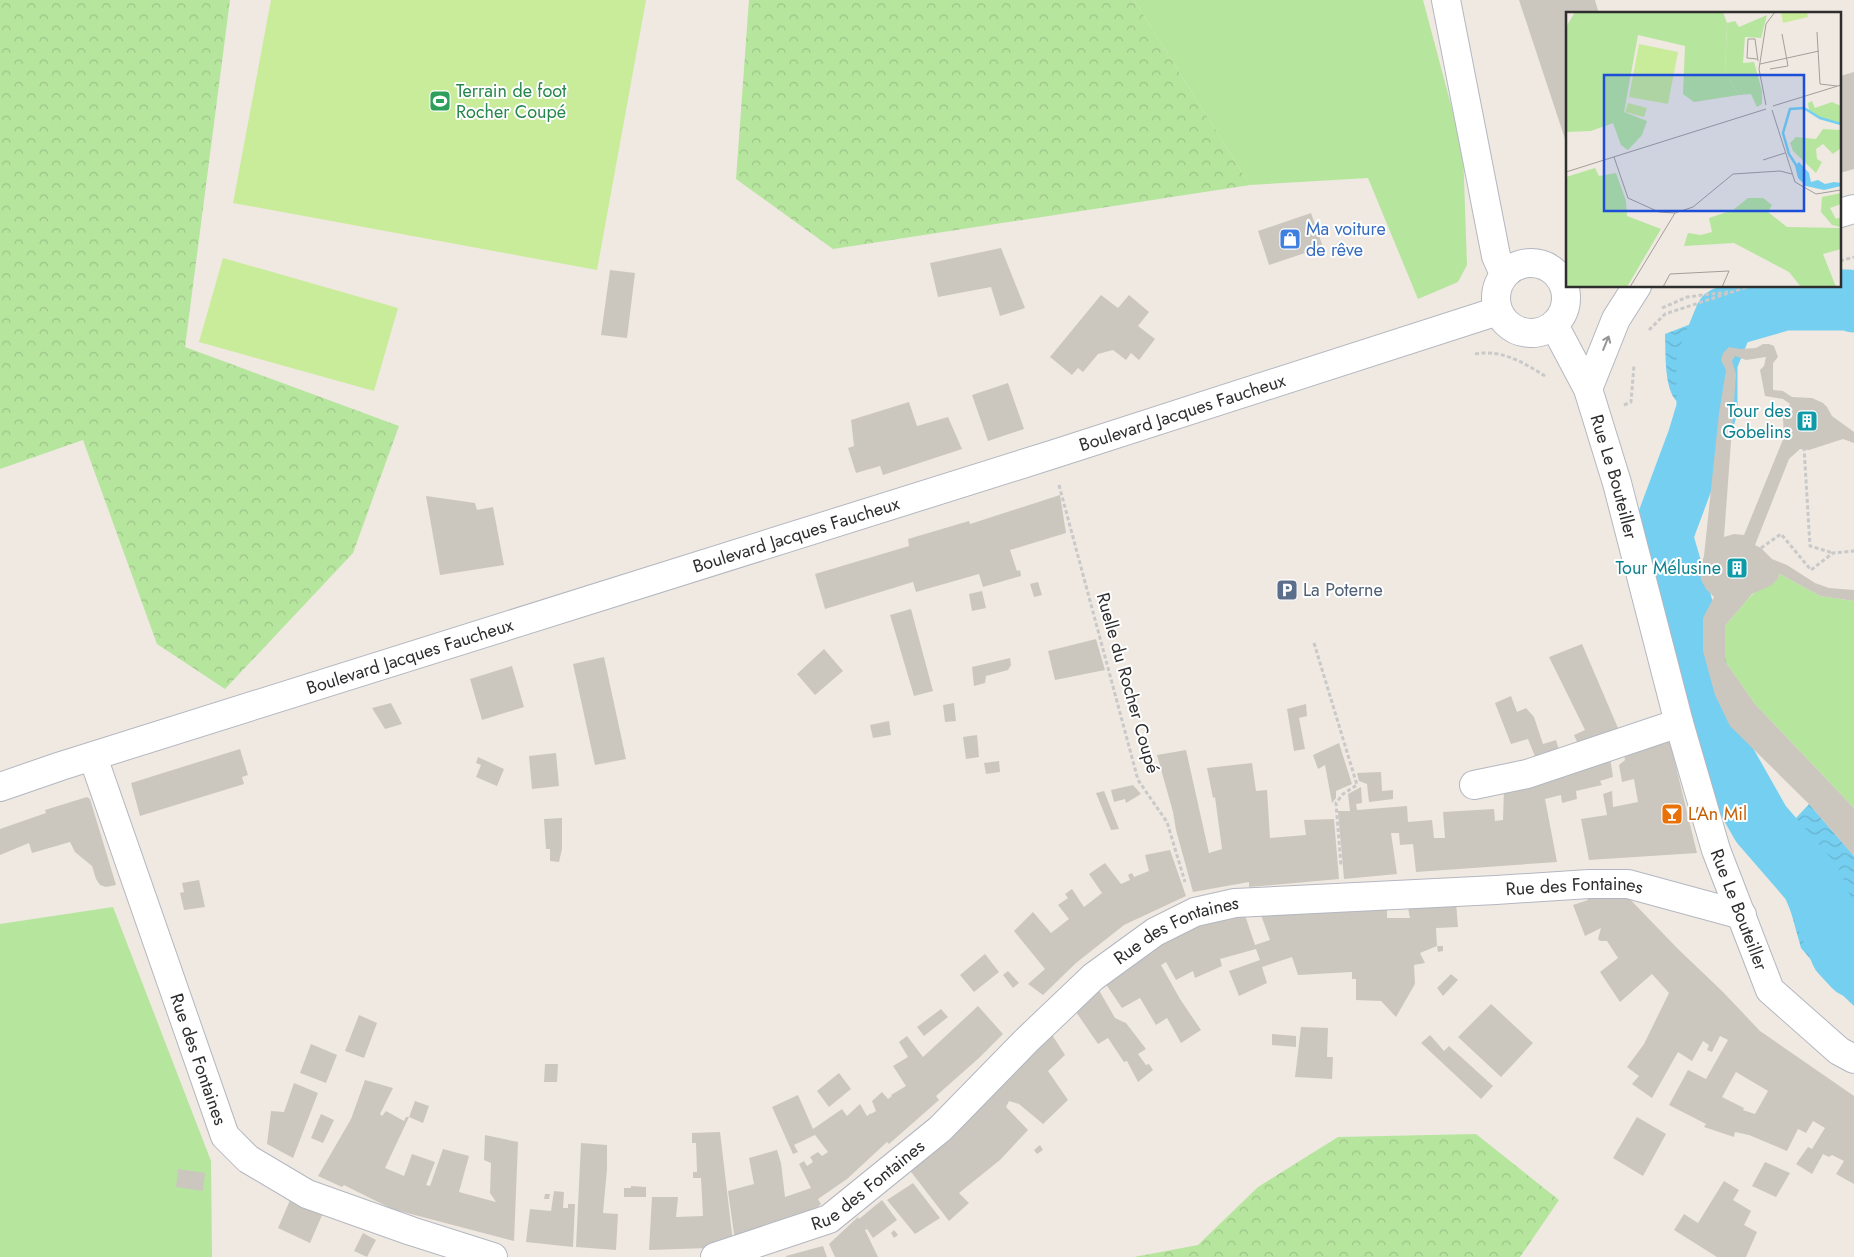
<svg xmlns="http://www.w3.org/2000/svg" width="1854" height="1257" font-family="Jost,sans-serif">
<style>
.grass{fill:#b6e59e}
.forest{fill:url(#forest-crowns)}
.pitch{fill:#c9ec9a}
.water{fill:url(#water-waves)}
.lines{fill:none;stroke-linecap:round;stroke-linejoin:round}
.river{stroke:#75cff0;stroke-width:61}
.building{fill:#cbc7bf;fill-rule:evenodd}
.minor-casing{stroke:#b4b7c1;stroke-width:30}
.secondary-casing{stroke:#b4b7c1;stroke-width:30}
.path{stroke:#c9c9c9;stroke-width:3;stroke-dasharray:4 2.5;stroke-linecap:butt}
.minor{stroke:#fff;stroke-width:28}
.secondary{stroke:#fff;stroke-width:28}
.oneway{stroke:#969696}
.labels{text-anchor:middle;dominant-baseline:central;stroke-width:4;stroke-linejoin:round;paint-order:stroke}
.leisure-label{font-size:18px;fill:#27864d;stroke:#fff;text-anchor:start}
.shop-label{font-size:18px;fill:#366cbe;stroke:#fff;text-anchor:start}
.culture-label{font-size:18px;fill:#0d838f;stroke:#fff;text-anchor:end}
.street-label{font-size:18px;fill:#2e2e2e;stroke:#fff}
.service-label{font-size:18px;fill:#4e5e75;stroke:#fff;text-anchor:start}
.food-label{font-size:18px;fill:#c56008;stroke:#fff;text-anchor:start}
.inset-river{fill:none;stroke:#75cff0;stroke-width:2.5}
.inset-road{fill:none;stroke:#a29e99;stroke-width:1}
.view{fill:#1d4ed8;fill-opacity:0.15;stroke:#1d4ed8;stroke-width:2.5}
.inset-edge{fill:none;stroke:#2e2e2e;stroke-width:2.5}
</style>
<defs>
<pattern id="forest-crowns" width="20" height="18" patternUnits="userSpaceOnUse" patternTransform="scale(1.25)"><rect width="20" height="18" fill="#b6e59e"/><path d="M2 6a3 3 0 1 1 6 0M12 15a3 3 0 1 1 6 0" fill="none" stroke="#9dc588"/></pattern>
<pattern id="water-waves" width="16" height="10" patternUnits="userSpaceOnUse" patternTransform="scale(1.25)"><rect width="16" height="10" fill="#75cff0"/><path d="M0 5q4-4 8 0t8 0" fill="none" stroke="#66b2ce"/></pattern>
</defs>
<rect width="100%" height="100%" fill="#efe9e1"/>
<path class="grass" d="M1134 0H1423L1463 150 1467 265 1458 282 1418 299 1368 178 1250 185Z
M1780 574 1820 596 1854 601V808L1755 704 1725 661V626C1734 616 1742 604 1752 595 1762 586 1775 588 1780 574Z
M113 907 211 1161 212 1257H0V924Z"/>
<path class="forest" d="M0 0H230L185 347 399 426 353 553 225 689 157 644 83 440 0 469Z
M749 0H1134L1250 185 833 249 736 179Z
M1476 1134 1559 1200 1520 1257H1134L1198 1245 1258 1187 1338 1137Z"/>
<path class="pitch" d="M271 0H646L597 270 233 203Z
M223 258 398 308 374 391 199 342Z"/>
<path class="water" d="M1722 312C1727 320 1732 335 1729 345 1728 350 1723 354 1721 360L1726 370 1719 413C1711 410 1702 406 1693 405 1688 404 1685 406 1681 404 1663 396 1666 351 1665 334Z
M1809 804 1854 856V1006L1835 988 1801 948 1772 844Z"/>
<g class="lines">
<path class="river" d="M1854 302 1849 300H1784L1725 317 1707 361V409L1698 439 1662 536 1686 619 1710 734 1761 824 1812 883 1841 953 1854 967"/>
</g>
<path class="building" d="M1519 0H1595L1599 14H1568V148Z
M1854 72V169L1840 173V76Z
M1311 213 1323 247 1269 265 1258 231Z
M1001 248 1025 308 1000 316 991 287 938 297 930 263Z
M610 270 635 273 627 338 601 335Z
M1101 295 1118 308 1129 295 1149 312 1138 326 1155 339 1139 360 1131 353 1126 360 1113 350 1098 354 1083 372 1078 368 1072 375 1050 357Z
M1763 344H1769L1774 346 1778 357 1773 363V390L1783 391 1792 397 1812 398 1823 403 1827 407 1832 416 1854 432V443L1843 439 1809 450 1800 449 1789 459 1755 545 1761 548 1772 559 1787 565 1815 583 1829 588 1854 590V601L1820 596 1780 574 1777 580 1772 585 1752 594 1725 626V661L1755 704 1854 808V856L1809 804 1730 726 1715 695 1703 651V618L1714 597 1706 589 1701 580 1700 568 1704 556 1719 413 1726 370 1721 360 1723 353 1729 347 1740 349 1756 348ZM1735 356 1746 360 1766 357 1764 366 1760 370 1765 396 1783 399 1790 404 1783 417 1784 437 1744 535 1734 534 1724 537 1736 374 1732 361Z
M1008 383 1024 429 988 441 972 395Z
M909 402 917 426 948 417 962 449 883 475 880 466 856 473 848 448 854 446 851 420Z
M1060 495 1066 533 1010 550 1017 571 1020 570 1021 576 983 587 979 574 916 592 913 582 825 609 815 574 909 546 908 539 969 521 970 524Z
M426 496 475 503 477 510 493 507 504 565 440 575Z
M1038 582 1042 595 1034 597 1030 584Z
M982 591 986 608 972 611 969 594Z
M911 609 933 691 914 696 890 615Z
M1096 639 1105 670 1055 680 1048 651Z
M1582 644 1621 735 1581 751 1574 735 1585 730 1549 657Z
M824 649 843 671 815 695 797 674Z
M604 657 626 759 595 765 573 664Z
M1010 658 1011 665 1008 670 986 676 985 683 974 686 972 667Z
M512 666 524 707 482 720 470 679Z
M1511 696 1517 712 1526 708 1534 717 1543 744 1556 740 1561 757 1538 764 1528 739 1511 744 1495 703Z
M391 703 402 724 385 729 372 708Z
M954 703 956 721 945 722 943 705Z
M1306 704 1307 716 1299 718 1305 749 1294 751 1287 709Z
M889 721 891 735 873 738 870 725Z
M977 735 979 757 966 759 963 737Z
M1665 739 1670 742 1697 853 1589 860 1581 819 1607 815 1603 794 1612 791 1613 807 1638 802 1634 779 1622 782 1619 765 1625 760 1624 753Z
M1339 743 1352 784 1336 791V798L1332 803 1325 765 1318 769 1313 755Z
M240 749 248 775 242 777 244 784 140 816 131 783Z
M1186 750 1209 853 1222 849 1215 797 1213 798 1207 768 1252 763 1256 791 1267 790 1270 838 1306 835 1304 820 1334 819 1339 879 1249 887V882L1193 892 1176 830 1173 812 1157 755Z
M556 753 559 786 532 789 529 756Z
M478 757 504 769 497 786 476 777 481 765 476 763Z
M1610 757 1613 777 1600 781 1602 785 1576 791 1577 799 1562 803 1561 795 1545 799 1557 862 1416 872 1413 844 1400 845 1399 833H1391L1397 874 1344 879 1338 811H1350L1348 794 1361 787 1362 803 1356 804 1357 810 1407 806 1408 822 1432 820 1434 838H1445L1443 812 1494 809 1495 821 1503 820 1504 787Z
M999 761 1000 772 986 774 984 763Z
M1381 772 1382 791 1393 790V799L1369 802 1367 784 1359 781 1357 773Z
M1133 785 1141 794 1126 803 1125 799 1114 802 1111 790Z
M1104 791 1119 829 1111 830 1096 793Z
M87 797 90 799 116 885 106 887 100 885 96 879 92 866 75 852 70 842 32 853 29 843 0 855V829L46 813 45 810Z
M562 818V849L559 862 550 861V849H546L544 819Z
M1170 850 1186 896 1124 925 1076 963 1043 995 1028 984 1045 969 1014 931 1033 912 1051 933 1069 919 1058 905 1068 898 1065 894 1072 889 1084 907 1102 893 1089 874 1105 863 1121 884 1130 880 1128 875 1132 873 1134 877 1149 871 1145 855Z
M199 880 205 907 184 910 180 893 184 892 182 883Z
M1623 892 1678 949 1723 992 1760 1031 1854 1096V1184L1836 1174 1844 1161 1832 1155 1829 1157 1823 1154 1812 1174 1796 1164 1808 1147 1812 1149 1825 1128 1813 1121 1806 1133 1798 1129 1787 1151 1749 1135 1735 1132 1734 1137 1704 1127 1706 1124 1669 1105 1688 1070 1706 1079 1728 1040 1720 1036 1712 1052 1707 1050 1709 1045 1703 1041 1692 1061 1678 1052 1652 1098 1632 1084 1639 1076 1627 1067 1644 1044 1669 993 1652 974 1620 1002 1600 972 1618 958 1607 941H1600L1598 939 1601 928 1585 936 1573 905 1588 900 1586 894ZM1736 1072 1768 1091 1755 1114 1743 1110 1744 1108 1722 1097Z
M1456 902 1458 927 1436 928 1437 946 1420 953 1425 963 1414 965 1415 984 1396 1017 1381 1001 1356 1000V979H1352V972L1298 975 1292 957 1262 967 1267 983 1239 996 1229 971 1260 960 1256 949 1220 959 1222 966 1195 978 1193 971 1176 980 1166 962 1161 965 1180 999 1201 1030 1181 1043 1167 1018 1156 1025 1140 998 1122 1008 1103 980 1206 915H1245L1255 945 1270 940 1261 915 1387 905V918H1410L1407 903Z
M1437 946H1443V951L1438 952Z
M985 954 999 972 974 992 960 975Z
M1008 971 1019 983 1013 988 1003 975Z
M1451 974 1458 980 1443 996 1437 988Z
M1096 985 1115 1018 1126 1023 1146 1049 1138 1054 1146 1065 1149 1064 1153 1070 1138 1082 1127 1061 1124 1062 1108 1038 1098 1044 1072 1006Z
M1491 1004 1533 1043 1501 1077 1458 1037Z
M978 1006 1003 1034 979 1058 936 1096 939 1100 889 1144 887 1142 847 1179 818 1199 821 1204 812 1212 735 1241 728 1191 754 1184 749 1158 777 1150 781 1163 785 1197 811 1188 799 1164 804 1161 807 1166 813 1162 810 1157 818 1152 822 1156 828 1152 815 1135 794 1145 798 1152 793 1154 772 1107 798 1095 813 1129 842 1109 847 1116 860 1104 867 1116 871 1113V1114L876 1111 872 1101 882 1092 888 1099 892 1096 891 1095 906 1086 893 1066 908 1057 899 1042 907 1036 923 1057Z
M941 1009 948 1017 924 1036 917 1027Z
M359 1015 377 1023 364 1058 345 1051Z
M1301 1027 1328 1028 1327 1057H1333L1332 1079 1295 1077Z
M1049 1030 1065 1055 1048 1071 1068 1100 1043 1124 1019 1104 1009 1101 1006 1107 1028 1130 1000 1160 959 1193 969 1203 949 1221 908 1168 941 1136 946 1143Z
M1272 1034 1296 1036V1047L1272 1045Z
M1430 1035 1444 1051 1449 1046 1493 1086 1481 1099 1421 1043Z
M311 1044 337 1055 326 1083 300 1073Z
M545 1064H558L557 1082H544Z
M839 1073 851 1089 829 1107 817 1091Z
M365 1080 393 1088 380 1114 382 1116 386 1111 404 1121 406 1117H409L385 1168 404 1176 412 1154 435 1162 426 1185 430 1186 443 1149 469 1156 459 1192 496 1202 490 1193 491 1163 484 1160 485 1135 518 1142 514 1241 392 1209 344 1185 342 1187 318 1176 351 1119Z
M294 1083 318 1093 293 1158 267 1144 271 1111 284 1112Z
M415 1101 429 1106 423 1123 409 1117Z
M321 1114 334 1120 323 1143 311 1138Z
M1637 1117 1666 1134 1643 1176 1613 1158Z
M720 1132 733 1242 708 1248 649 1250 652 1197H678L676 1217 703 1216 701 1178H693V1172H697L696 1143H692V1133Z
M581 1143 607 1145V1169L603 1213 618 1214 616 1250 576 1247Z
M1040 1145 1043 1150 1037 1154 1034 1150Z
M1765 1162 1790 1173 1776 1197 1752 1186Z
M178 1169 205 1173 203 1191 176 1187Z
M1724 1181 1739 1190 1733 1200 1751 1211 1744 1225 1757 1232 1746 1257H1717L1674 1230 1684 1214 1698 1223Z
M913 1183 940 1218 915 1234 887 1200Z
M631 1186 646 1187V1197H624V1188H631Z
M554 1191 564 1192 563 1208H568V1204H575L573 1247 526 1242 530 1209 551 1211Z
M545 1194H550L549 1199H544Z
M291 1198 323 1213 310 1243 278 1228Z
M882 1200 897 1220 873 1238 867 1229 865 1230 878 1257H835L829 1244 858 1217 859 1219Z
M894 1230 898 1235 894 1238 891 1233Z
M363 1233 376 1240 367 1257 354 1251Z
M823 1246 827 1257H786V1256Z"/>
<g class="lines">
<g class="minor-casing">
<g id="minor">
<path d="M1446 0 1496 256 1504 274"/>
<path id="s1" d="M1554 325 1588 389 1617 483 1679 723 1716 850 1770 990 1839 1051 1854 1059"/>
<path d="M1588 389 1616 319 1637 286"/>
<path id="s2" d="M93 757 225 1136 248 1159 307 1194 411 1231 493 1257"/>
<path d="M1474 785 1527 774 1679 723"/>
<path id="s3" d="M715 1257 829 1219 940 1129 1026 1041 1093 977 1155 932 1195 912 1235 903 1496 890 1589 884H1628L1742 915"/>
</g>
</g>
<g class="secondary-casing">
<g id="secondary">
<path d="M1840 213 1854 209"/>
<circle cx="1531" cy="298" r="35"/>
<path id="s4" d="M0 787 61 766 1051 455 1498 311"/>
</g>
</g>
<path class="path" d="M1840 261 1854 257
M1662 308 1687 297 1728 292
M1649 330 1665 314 1750 286
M1475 354C1501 349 1523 362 1545 376
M1624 405 1631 402 1634 365
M1804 447 1810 546 1833 553
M1059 485 1138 780 1167 822 1185 882
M1761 548 1781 534 1811 570 1833 553 1854 551
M1314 643 1357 785 1343 794 1336 803 1341 866"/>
<use href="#minor" class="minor"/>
<use href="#secondary" class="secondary"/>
</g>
<defs><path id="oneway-shaft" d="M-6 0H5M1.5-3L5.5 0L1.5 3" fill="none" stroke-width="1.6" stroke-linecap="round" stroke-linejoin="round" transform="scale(1.25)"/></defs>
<use class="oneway" href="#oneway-shaft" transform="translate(1606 343) rotate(-68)"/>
<defs>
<g id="stadium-square" transform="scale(1.125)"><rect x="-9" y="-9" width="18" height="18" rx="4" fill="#2e9e5b" stroke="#fff"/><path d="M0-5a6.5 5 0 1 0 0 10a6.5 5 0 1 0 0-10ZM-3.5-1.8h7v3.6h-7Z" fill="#fff"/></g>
<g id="shop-square" transform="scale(1.125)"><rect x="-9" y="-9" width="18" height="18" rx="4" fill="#3f7fe0" stroke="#fff"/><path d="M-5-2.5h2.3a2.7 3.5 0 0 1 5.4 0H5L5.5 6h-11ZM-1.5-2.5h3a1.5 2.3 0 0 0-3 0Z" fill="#fff"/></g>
<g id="building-square" transform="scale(1.125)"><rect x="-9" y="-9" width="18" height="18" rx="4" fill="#0f9aa8" stroke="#fff"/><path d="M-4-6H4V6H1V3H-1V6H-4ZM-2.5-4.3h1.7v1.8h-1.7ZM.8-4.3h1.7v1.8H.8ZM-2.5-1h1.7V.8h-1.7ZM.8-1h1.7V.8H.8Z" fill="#fff"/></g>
<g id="parking-square" transform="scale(1.125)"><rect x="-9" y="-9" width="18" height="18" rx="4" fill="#5c6f8a" stroke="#fff"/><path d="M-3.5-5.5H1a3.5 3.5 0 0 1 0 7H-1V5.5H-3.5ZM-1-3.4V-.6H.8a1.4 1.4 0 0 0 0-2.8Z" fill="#fff"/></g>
<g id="bar-square" transform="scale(1.125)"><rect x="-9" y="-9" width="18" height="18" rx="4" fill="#e8710a" stroke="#fff"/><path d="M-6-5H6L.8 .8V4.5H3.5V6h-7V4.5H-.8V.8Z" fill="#fff"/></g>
</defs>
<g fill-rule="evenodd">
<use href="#stadium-square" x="440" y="101"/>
<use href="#shop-square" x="1290" y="239"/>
<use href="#building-square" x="1807" y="421"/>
<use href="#building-square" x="1737" y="568"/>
<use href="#parking-square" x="1287" y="590"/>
<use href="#bar-square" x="1672" y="814"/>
</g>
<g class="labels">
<g class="leisure-label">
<text x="456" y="91">Terrain de foot<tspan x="456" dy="21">Rocher Coupé</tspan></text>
</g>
<g class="shop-label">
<text x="1306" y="229">Ma voiture<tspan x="1306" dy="21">de rêve</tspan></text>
</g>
<g class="culture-label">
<text x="1791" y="411">Tour des<tspan x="1791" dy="21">Gobelins</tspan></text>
<text x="1721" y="568">Tour Mélusine</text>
</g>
<g class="street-label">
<text stroke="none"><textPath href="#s4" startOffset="1240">Boulevard Jacques Faucheux</textPath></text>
<text stroke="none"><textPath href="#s1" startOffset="164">Rue Le Bouteiller</textPath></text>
<text stroke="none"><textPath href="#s4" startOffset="835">Boulevard Jacques Faucheux</textPath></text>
<text stroke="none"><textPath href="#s4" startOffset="430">Boulevard Jacques Faucheux</textPath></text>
<text transform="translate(1128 683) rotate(74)">Ruelle du Rocher Coupé</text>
<text stroke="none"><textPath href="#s3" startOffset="981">Rue des Fontaines</textPath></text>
<text stroke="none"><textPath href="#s1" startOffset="615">Rue Le Bouteiller</textPath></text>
<text stroke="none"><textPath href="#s3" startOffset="576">Rue des Fontaines</textPath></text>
<text stroke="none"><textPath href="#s2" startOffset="320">Rue des Fontaines</textPath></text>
<text stroke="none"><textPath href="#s3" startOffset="171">Rue des Fontaines</textPath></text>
</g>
<g class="service-label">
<text x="1303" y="590">La Poterne</text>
</g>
<g class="food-label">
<text x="1688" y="814">L'An Mil</text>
</g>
</g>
<g transform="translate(1566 12)">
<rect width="275" height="275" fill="#efe9e1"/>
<path d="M201 3 195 26 179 25 177 51 188 50 196 79V92L191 95 185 82 173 83 159 61 161 11 169 9 173 15ZM246 89 249 96 266 90 275 94V112L254 106 243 98 242 91ZM257 117 275 118V136L267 142 257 132 250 137 251 147 256 150 250 161 227 139 224 131 230 125 250 127ZM29 156 33 164 50 161 60 189 61 204 95 217 61 275H0V165ZM275 181V192L264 196 270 207 275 205 274 215 266 213 255 200 256 185Z" fill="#b6e59e"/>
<path d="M9 0H157L161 11 159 61 173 83 128 90 117 82 119 34 72 23 58 100 81 109 76 123 62 138 55 133 47 111 25 119 0 120V15ZM182 186H197L206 193 202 200 221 215 275 216V237L257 242 270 275H235L223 260 168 231 118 234 122 221 135 223 146 220 143 206 167 198Z" fill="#b6e59e"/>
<path d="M215 0H241L242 5 217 11ZM73 32 112 40 102 92 63 85ZM62 91 81 96 78 105 59 100Z" fill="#c9ec9a"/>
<path d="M233 150 243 161 245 170 252 168 259 172 268 170 275 171V174L258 178 240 174 232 166 229 154Z" fill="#75cff0"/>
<path class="inset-river" d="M235 161 223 142 217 121 224 97 238 96 254 106 275 112"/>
<path class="inset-road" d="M251 20 254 72 271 74M191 47 181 46 182 27H189L192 49M194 52 253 39M204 57 222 54 216 22M200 93 193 57 200 12 209 0M207 94 275 73M206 98 229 170 250 182 275 178M48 145 62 186 93 200 109 201 127 195 167 162 214 159 226 162M197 148 219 141M0 160 200 97M64 275 109 201M97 275 104 262 163 259 156 275"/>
<path class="view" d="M38 63H238V199H38Z"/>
<rect width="275" height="275" class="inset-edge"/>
</g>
</svg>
